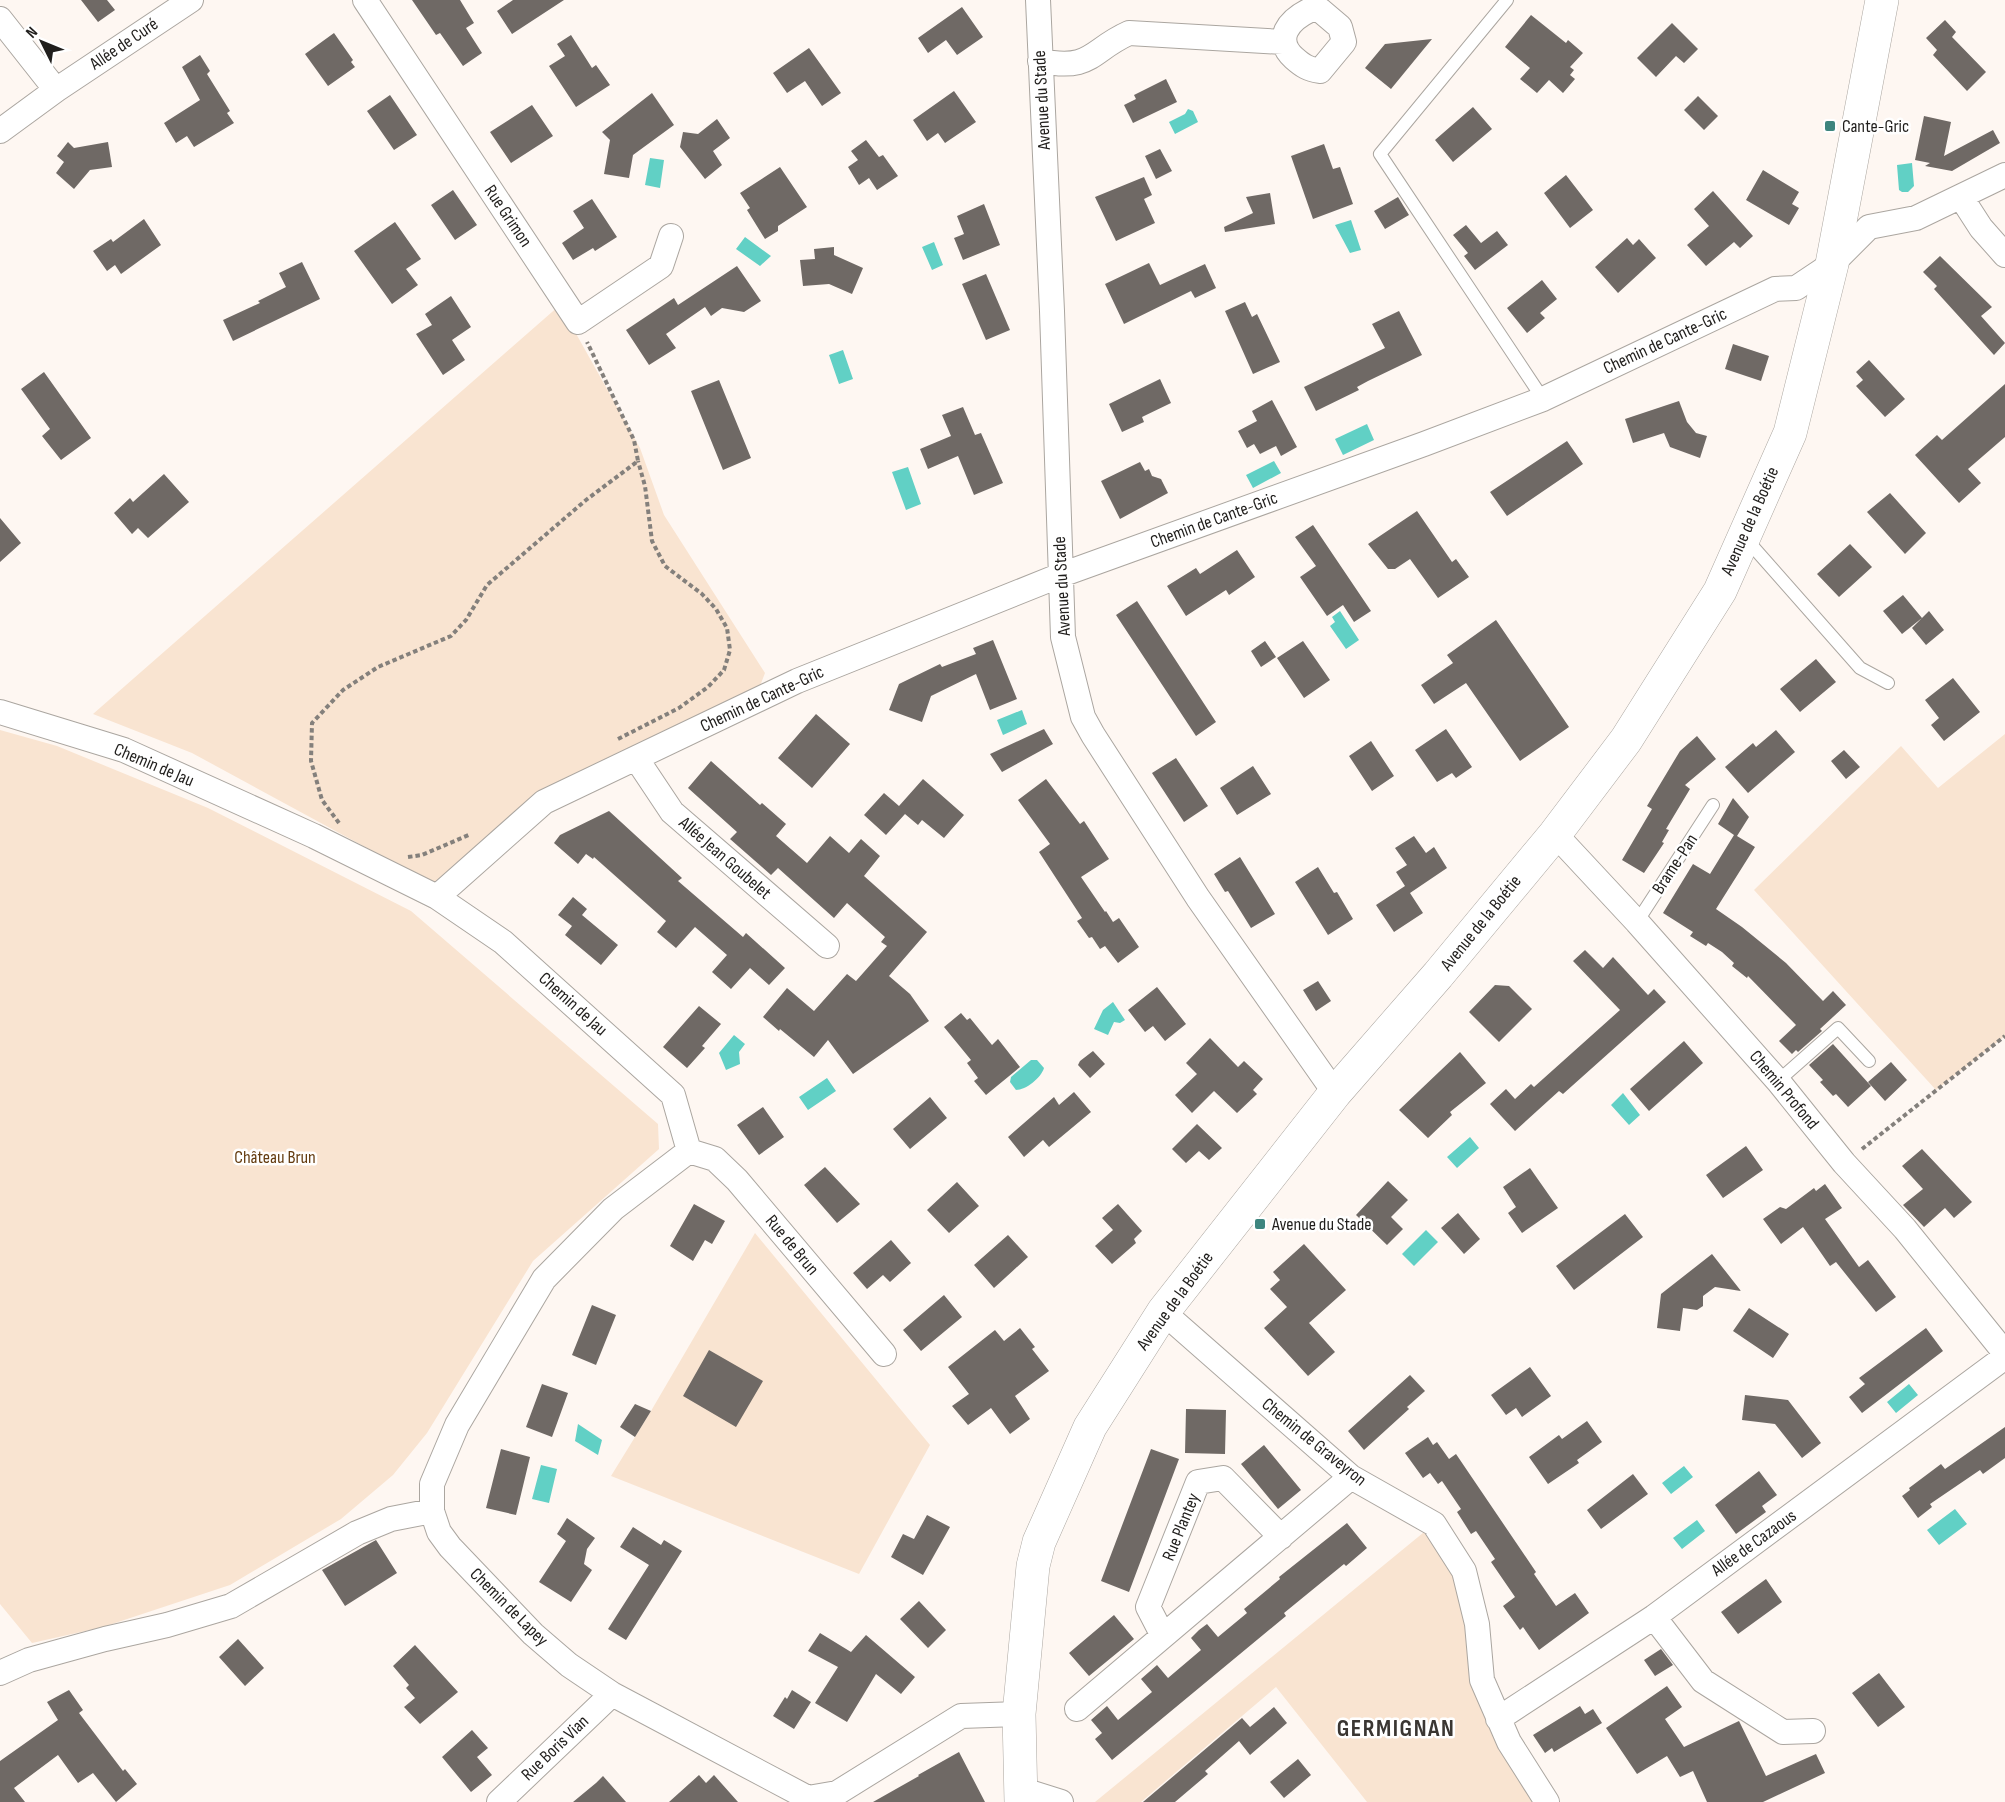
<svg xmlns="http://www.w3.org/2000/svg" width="2005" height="1802" font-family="'Sofia Sans Condensed',sans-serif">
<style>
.green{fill:#f9e4d1}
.water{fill:#61d0c5}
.building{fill:#6f6965}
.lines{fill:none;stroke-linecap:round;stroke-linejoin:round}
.lane-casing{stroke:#aba6a0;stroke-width:14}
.street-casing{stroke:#aba6a0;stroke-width:26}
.secondary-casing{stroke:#aba6a0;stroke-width:34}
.path{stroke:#84807c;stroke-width:4;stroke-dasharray:4.5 3;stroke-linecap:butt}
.lane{stroke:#fff;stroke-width:12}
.street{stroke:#fff;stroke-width:24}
.secondary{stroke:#fff;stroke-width:33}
.poi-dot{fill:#3e857e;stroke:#fff;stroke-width:2}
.labels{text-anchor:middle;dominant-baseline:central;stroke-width:5;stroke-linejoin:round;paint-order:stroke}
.street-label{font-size:18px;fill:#201e1c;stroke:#fff}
.poi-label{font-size:18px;fill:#201e1c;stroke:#fff;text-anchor:start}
.park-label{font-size:18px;fill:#643c10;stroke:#fff}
.district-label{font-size:24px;font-weight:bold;letter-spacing:1.5px;fill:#3a3632;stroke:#fff}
</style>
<rect width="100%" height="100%" fill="#fef7f2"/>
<path class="green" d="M560 305 640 448 664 515 765 673 760 686 538 800 437 886 192 753 93 714Z
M0 730 57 746 208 808 411 911 658 1124 659 1149 533 1261 427 1433 393 1475 341 1519 230 1585 103 1627 32 1643 0 1604Z
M2005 734V1036L1936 1090 1754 890 1901 746 1938 788Z
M755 1233 930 1445 859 1574 611 1476 651 1411Z
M1429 1528 1449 1546 1475 1636 1539 1802H1367L1276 1687 1141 1802H1095Z"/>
<path class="water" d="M1188 109 1193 111 1198 122 1175 134 1169 122 1185 114Z
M650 158 664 160 660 188 645 185Z
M1912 163 1914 186 1908 192H1902L1899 190 1897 165Z
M1351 220 1361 250 1350 253 1335 225Z
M745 237 771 256 760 266 736 249Z
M934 242 943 265 932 270 922 247Z
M843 350 853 379 839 384 829 355Z
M1367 424 1374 440 1343 455 1335 439Z
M1274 461 1281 473 1253 488 1246 475Z
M908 467 921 504 906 510 892 472Z
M1340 611 1359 640 1346 649 1330 626 1335 622 1332 617Z
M1022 710 1027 724 1003 735 997 720Z
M1113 1002 1125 1020 1120 1023 1114 1022 1108 1035 1094 1029 1103 1010Z
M734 1035 745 1044 739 1052 740 1064 726 1070 719 1053Z
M1031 1060H1037L1044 1068C1041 1078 1026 1090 1016 1090L1010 1082 1011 1077Z
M827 1078 836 1091 808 1110 799 1097Z
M1623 1093 1640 1115 1629 1125 1611 1105Z
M1470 1137 1479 1148 1457 1168 1447 1157Z
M1426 1230 1438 1242 1414 1266 1402 1254Z
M1909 1384 1918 1395 1896 1413 1887 1402Z
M578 1424 602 1440 598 1455 575 1441Z
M541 1465 557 1469 549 1503 532 1499Z
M1684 1466 1693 1477 1671 1494 1662 1483Z
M1955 1509 1967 1524 1939 1545 1927 1530Z
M1697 1520 1705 1531 1682 1549 1673 1538Z"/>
<path class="building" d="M81 0H107L115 10 98 22Z
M412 0H460L474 23 466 28 482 53 463 66 440 33 436 35Z
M513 0H564L512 34 497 11Z
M962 7 983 37 957 55 946 40 928 53 918 38Z
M1531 15 1566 43 1568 40 1583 53 1570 67 1574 70 1570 75 1575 79 1563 93 1549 80 1537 93 1520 79 1530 68 1505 47Z
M1945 20 1956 32 1952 37 1986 72 1967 91 1933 55 1937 50 1926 38Z
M1672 23 1698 49 1684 63 1676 56 1656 77 1637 58Z
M334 33 353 60 351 62 355 67 328 86 305 54Z
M571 35 592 68 596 65 610 85 576 107 549 66 565 56 557 44Z
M1432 39 1391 89 1365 68 1385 44Z
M809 48 841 93 822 106 805 81 787 93 773 73Z
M200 55 210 71 207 74 230 111 227 113 234 123 194 147 187 136 176 143 164 123 200 100 182 67Z
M1166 79 1177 102 1133 123 1124 105 1136 99 1134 95Z
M954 91 976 122 945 143 938 133 927 141 913 120Z
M652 93 674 125 633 155 629 178 604 174 610 140 602 132Z
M390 95 417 135 394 150 367 111Z
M1698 96 1718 116 1704 130 1684 110Z
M532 105 553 136 511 163 490 132Z
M1473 107 1492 129 1453 162 1435 140Z
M1924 116 1951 122 1944 156 1993 130 2000 143 1952 171 1925 166 1930 163 1915 160Z
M717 119 730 138 713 151 722 165 705 179 680 147 683 132 698 134Z
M866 140 879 157 883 155 898 176 877 190 869 178 859 185 848 167 858 160 851 151Z
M68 142 74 148 108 142 112 167 90 170 74 189 56 173 64 162 57 156Z
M1324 144 1333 169 1340 167 1353 204 1313 219 1291 156Z
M1160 149 1172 171 1156 179 1145 156Z
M780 167 807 207 778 226V231L765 239 747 210 750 208 740 193Z
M1763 170 1799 192 1792 204 1799 208 1789 225 1746 200Z
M1566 175 1593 210 1570 228 1544 193Z
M1144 177 1152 195 1144 199 1155 223 1116 241 1095 197Z
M453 190 477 225 455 240 431 205Z
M1713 191 1753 236 1740 248 1734 242 1706 266 1687 245 1709 226 1694 209Z
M1270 193 1275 224 1225 232 1224 227 1253 213 1246 197Z
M1398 197 1409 215 1385 229 1374 211Z
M592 199 617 237 595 251 593 248 573 260 562 243 584 228 573 211Z
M984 204 1000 245 963 260 954 238 964 234 957 216Z
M144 219 161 245 121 274 115 265 107 271 93 251 111 239 113 242Z
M395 222 421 259 406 269 418 285 392 304 354 251Z
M1466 225 1481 243 1497 231 1508 245 1475 270 1464 256 1468 253 1453 235Z
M1627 238 1633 245 1639 239 1656 258 1618 293 1595 267Z
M834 247V255L863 268 852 294 829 284 803 286 800 260 815 259 814 249Z
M1940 256 1992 307 1981 316 2005 343 1994 355 1934 289 1937 286 1923 272Z
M302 262 320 299 233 341 223 320 260 303 258 301 286 287 279 273Z
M1149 263 1160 285 1205 264 1216 288 1195 298 1191 291 1124 324 1105 284Z
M737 266 761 301 744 312 722 308 711 316 705 307 666 334 676 348 649 365 626 330 674 298 678 305Z
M986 274 1010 330 986 340 962 284Z
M1542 280 1557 299 1540 313 1545 318 1527 333 1507 308Z
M451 296 471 327 452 340 465 360 443 375 416 334 432 325 425 314Z
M1245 302 1252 317 1257 314 1280 362 1253 374 1225 311Z
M1399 311 1422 355 1368 381 1357 387 1359 390 1316 411 1304 387 1385 348 1372 324Z
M1733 344 1769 356 1761 381 1725 369Z
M1869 360 1905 399 1885 417 1856 386 1863 380 1856 372Z
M44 372 91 438 61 460 42 436 50 429 21 389Z
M1160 379 1171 403 1142 417 1144 422 1122 432 1109 404Z
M719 380 751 458 723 470 691 391Z
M2005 384V437L1968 469 1981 483 1959 503 1915 455 1937 435 1942 440Z
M1272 400 1297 447 1281 456 1276 446 1260 454 1254 444 1247 448 1238 431 1257 421 1252 411Z
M1679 401 1687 422 1696 433 1707 436 1700 458 1670 447 1664 433 1633 443 1625 419Z
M963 407 975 435 981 433 1003 483 974 495 958 456 928 469 920 449 951 436 942 415Z
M1567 441 1583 464 1507 516 1490 492Z
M1140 462 1145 471 1149 469 1152 476 1161 479 1168 493 1120 519 1101 481Z
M164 474 189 502 148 538 138 528 132 534 114 513 130 498 133 502Z
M1890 493 1926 533 1905 554 1867 512Z
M1417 511 1452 562 1456 559 1469 577 1438 598 1410 559 1395 569H1388L1368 544Z
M0 518 21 543 0 562Z
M1313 525 1371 611 1354 622 1343 605 1327 616 1300 577 1316 566 1295 537Z
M1850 544 1872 567 1839 597 1817 574Z
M1237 550 1255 577 1229 595 1226 590 1186 616 1167 586 1196 568 1200 574Z
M1903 595 1922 618 1902 634 1883 611Z
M1137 601 1216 722 1196 736 1116 615Z
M1929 611 1944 630 1926 645 1912 628Z
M1496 620 1569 727 1520 761 1466 683 1434 704 1421 685 1453 663 1447 655Z
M993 640 1017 699 990 710 976 674 931 696 922 722 889 710 899 684 940 664 942 667 976 654 973 648Z
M1265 641 1276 657 1261 667 1251 651Z
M1303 641 1330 680 1304 698 1277 658Z
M1816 659 1836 682 1800 712 1780 689Z
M1953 678 1980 712 1944 741 1931 725 1939 718 1925 700Z
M816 714 850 744 812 788 778 758Z
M1044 729 1053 744 1002 772 990 754Z
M1446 729 1472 767 1456 778 1452 773 1437 782 1415 750Z
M1776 730 1795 752 1748 793 1725 767 1753 743 1756 747Z
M1697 736 1716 759 1685 785 1690 789 1666 829 1669 830 1662 842 1664 843 1644 873 1622 860 1652 809 1647 806 1680 751Z
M1371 741 1394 776 1372 791 1349 756Z
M1844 750 1860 767 1846 779 1831 761Z
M1176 758 1208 806 1184 822 1152 773Z
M711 761 760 805 762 803 786 824 776 836 807 863 830 836 849 853 861 839 880 856 864 876 927 932 889 976 910 994 929 1021 853 1074 828 1040 814 1057 780 1029 779 1031 763 1017 787 988 814 1011 847 974 856 981 887 946 881 942 885 937 847 903 834 918 778 868 771 875 730 839 737 832 688 788Z
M1253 766 1271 794 1237 815 1220 788Z
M923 779 964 815 944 838 922 820 918 825 905 814 886 835 864 815 884 793 899 806Z
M1046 779 1080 824 1084 821 1109 859 1081 877 1105 912 1106 911 1113 922 1119 918 1139 947 1118 963 1105 946 1100 949 1092 937 1089 938 1077 921 1082 918 1039 852 1050 844 1018 800Z
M1733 798 1749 817 1737 836 1755 847 1716 909 1742 927 1786 963 1823 1001 1833 991 1846 1005 1820 1029 1822 1031 1798 1052 1796 1050 1792 1054 1779 1041 1796 1025 1748 976 1747 978 1732 966 1734 963 1722 952 1708 943 1706 946 1690 936 1693 932 1663 913 1693 864 1710 874 1734 835 1718 824Z
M609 811 682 878 678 881 743 937 746 933 785 968 769 985 750 968 731 989 712 972 727 955 695 927 676 948 657 932 666 921 594 857 593 859 586 854 578 864 554 843 560 835Z
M1414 836 1426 853 1434 847 1447 868 1410 893 1423 913 1394 932 1376 905 1405 886 1396 872 1407 865 1395 848Z
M1240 857 1275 914 1251 928 1228 891 1225 892 1214 874Z
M1318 867 1334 893 1337 892 1353 919 1328 935 1295 882Z
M573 897 587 909 582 915 618 945 601 965 565 935 572 926 558 915Z
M1585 950 1603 968 1613 957 1648 995 1654 989 1666 1002 1563 1094 1559 1091 1515 1131 1490 1104 1506 1089 1515 1099 1531 1084 1534 1087 1620 1010 1573 961Z
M1318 981 1331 1001 1316 1011 1303 990Z
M1495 985 1509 986 1532 1009 1499 1042 1469 1012Z
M1157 987 1186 1024 1165 1041 1153 1026 1145 1032 1128 1010Z
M699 1006 721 1024 702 1046 705 1048 687 1068 663 1047Z
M961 1013 967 1020 970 1018 992 1045 998 1039 1020 1067 986 1095 974 1081 978 1078 967 1063 971 1060 944 1027Z
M1210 1038 1238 1067 1244 1061 1263 1079 1253 1090 1257 1094 1237 1113 1214 1091 1192 1113 1175 1095 1197 1074 1186 1063Z
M1684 1041 1703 1063 1649 1111 1630 1089Z
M1833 1044 1871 1086 1848 1107 1836 1094 1833 1096 1820 1082 1823 1080 1809 1065Z
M1093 1051 1105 1064 1090 1078 1078 1065 1080 1061Z
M1460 1052 1486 1083 1450 1112 1452 1115 1428 1138 1399 1110Z
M1891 1062 1907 1080 1885 1101 1868 1082Z
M1074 1092 1091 1112 1049 1147 1043 1140 1024 1157 1008 1137 1054 1097 1059 1105Z
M930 1097 947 1118 910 1149 893 1129Z
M763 1107 784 1137 759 1155 737 1125Z
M1197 1124 1222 1148 1209 1160 1199 1151 1186 1163 1172 1149Z
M1746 1146 1763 1170 1723 1198 1706 1175Z
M1922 1149 1972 1202 1954 1218 1945 1208 1924 1227 1903 1205 1923 1189 1902 1166Z
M825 1167 860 1204 837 1223 804 1185Z
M1530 1168 1558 1208 1522 1233 1508 1213 1516 1207 1503 1187Z
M1388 1181 1408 1200 1391 1217 1403 1229 1387 1245 1356 1215Z
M957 1182 979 1206 949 1233 927 1210Z
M1825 1184 1842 1208 1825 1219 1859 1267 1868 1260 1896 1297 1876 1312 1836 1262 1830 1266 1803 1227 1781 1244 1763 1219 1780 1207 1786 1209 1814 1188 1816 1191Z
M694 1204 725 1221 712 1244 705 1240 693 1261 670 1246Z
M1118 1204 1142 1231 1134 1239 1136 1243 1112 1264 1095 1246 1113 1230 1102 1218Z
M1458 1213 1480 1239 1464 1254 1441 1228Z
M1625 1214 1643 1237 1574 1290 1556 1266Z
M1008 1235 1028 1257 994 1288 974 1265Z
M891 1240 911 1263 890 1282 883 1275 867 1289 853 1273Z
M1304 1244 1346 1290 1309 1323 1335 1352 1308 1376 1264 1328 1287 1307 1270 1289 1280 1280 1273 1272Z
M1712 1254 1741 1291 1715 1287 1703 1296V1306L1697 1310 1683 1308 1680 1331 1657 1328 1661 1294Z
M944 1295 962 1317 921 1351 903 1330Z
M592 1305 616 1315 596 1365 572 1355Z
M1749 1308 1789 1334 1773 1358 1733 1331Z
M1020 1328 1035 1347 1032 1349 1049 1371 1015 1396 1030 1419 1010 1434 991 1408 968 1425 952 1406 969 1394 948 1367 995 1330 1004 1341Z
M1926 1328 1943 1351 1862 1413 1849 1397 1865 1384 1859 1378Z
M709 1350 763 1381 736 1427 683 1396Z
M1530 1367 1551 1396 1522 1417 1516 1408 1506 1415 1491 1395Z
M1410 1375 1425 1391 1407 1407 1409 1409 1364 1450 1348 1431Z
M542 1384 568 1393 552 1437 526 1427Z
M1745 1395 1788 1400 1821 1443 1802 1458 1775 1424 1742 1420Z
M635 1404 651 1411 635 1437 620 1427Z
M1186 1409 1226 1410 1225 1454 1185 1453Z
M1587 1421 1602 1442 1577 1460 1579 1463 1548 1484 1529 1457 1559 1435 1562 1439Z
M2005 1427V1458L1983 1474 1980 1470 1930 1504 1932 1507 1918 1518 1902 1496 1910 1490 1909 1488 1941 1464 1945 1469Z
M1428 1437 1433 1445 1437 1442 1449 1459 1456 1454 1536 1572 1534 1574 1556 1606 1575 1593 1589 1613 1539 1650 1523 1627 1520 1630 1503 1606 1515 1597 1491 1562 1495 1559 1476 1531 1471 1534 1457 1512 1461 1509 1442 1481 1438 1484 1430 1473 1423 1478 1405 1453Z
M1264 1445 1301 1490 1278 1509 1241 1464Z
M501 1449 530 1457 516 1515 486 1508Z
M1151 1449 1179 1459 1129 1592 1101 1581Z
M1759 1471 1777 1495 1762 1506 1766 1512 1736 1534 1715 1505Z
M1633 1474 1648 1494 1601 1529 1587 1510Z
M927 1515 950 1527 923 1575 891 1557 903 1534 914 1539Z
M567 1518 595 1538 587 1549 584 1564 592 1570 571 1602 539 1582 566 1541 557 1534Z
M1347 1523 1367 1548 1346 1566 1344 1564 1284 1613 1286 1616 1112 1760 1095 1739 1102 1733 1091 1720 1107 1706 1118 1720 1152 1692 1141 1679 1157 1665 1168 1678 1201 1650 1191 1638 1199 1630 1207 1624 1218 1637 1247 1613 1244 1609 1280 1579 1279 1577Z
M633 1527 661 1545 664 1540 682 1551 626 1640 608 1629 649 1565 620 1547Z
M376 1540 397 1573 345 1606 322 1570Z
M1766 1579 1782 1602 1738 1634 1721 1612Z
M919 1601 946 1630 928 1648 900 1619Z
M1114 1615 1134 1639 1089 1676 1069 1653Z
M820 1633 851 1652 866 1635 915 1677 901 1694 876 1674 847 1722 815 1703 838 1667 808 1651Z
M238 1639 264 1668 245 1686 219 1657Z
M415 1645 458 1692 420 1724 404 1707 415 1698 406 1688 409 1685 393 1666Z
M1661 1649 1673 1665 1655 1676 1644 1660Z
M1879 1673 1905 1707 1878 1727 1852 1693Z
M1667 1686 1682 1707 1665 1719 1684 1747 1739 1721 1766 1776 1816 1754 1825 1773 1763 1802H1707L1693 1771 1680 1777 1667 1756 1637 1774 1606 1728Z
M69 1690 83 1710 79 1713 123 1771 125 1769 137 1784 116 1802 93 1773 78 1783 58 1755 14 1788 25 1802H0V1761L58 1720 47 1702Z
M792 1690 811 1702 794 1729 773 1716 785 1697 787 1699Z
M1580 1706 1585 1714 1593 1709 1602 1723 1554 1752 1552 1748 1545 1753 1533 1735Z
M1274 1707 1287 1723 1250 1755 1239 1741 1205 1771 1208 1774 1175 1802H1143L1242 1718 1250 1727Z
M472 1730 488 1748 477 1757 492 1775 471 1792 442 1757Z
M959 1752 985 1802H873L919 1776 918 1775Z
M1298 1759 1311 1775 1284 1798 1270 1782Z
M699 1775 706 1783 714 1775 738 1802H669Z
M603 1776 626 1802H573L596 1783Z"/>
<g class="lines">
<g class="lane-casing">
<path id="lane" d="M1507 0 1380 154 1543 399
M1747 540 1860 668 1888 683
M1637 922 1713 805
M1778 1081 1838 1028 1869 1061"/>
</g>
<g class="street-casing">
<path id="street" d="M365 0 578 322 661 266 671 236
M1038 0 1052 311 1063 637 1083 717 1093 735 1198 898 1335 1093
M1310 10H1320L1340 27 1344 42 1320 71C1308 69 1303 66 1294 58 1273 39 1289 20 1310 10Z
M0 19 56 90
M1040 61C1093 71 1089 51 1129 33L1283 42
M0 131 56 90 191 0
M1961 197 1981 228 2005 255
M0 712 124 750 314 836 437 897 503 942 673 1095 689 1151 613 1209 544 1279 457 1425 432 1484V1511
M636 758 672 812 827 946
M1555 834 1637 922 1778 1081 1844 1163 1905 1229 2005 1353
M437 897 544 802 797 681 1061 575 1424 444 1543 399 1775 289 1796 288 1832 264 1869 227 1916 218 2005 175
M689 1151 715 1159 737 1180 884 1354
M1163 1312 1351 1477 1434 1524 1464 1571 1477 1624 1482 1680 1509 1742 1547 1802
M1654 1617 1703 1681 1783 1732 1813 1731
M1163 1636 1148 1607 1198 1482 1223 1478 1281 1537
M0 1673 29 1660 105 1639 167 1625 231 1606 357 1533 391 1519 432 1511 439 1532 450 1547 533 1634 569 1665 612 1694 808 1798 837 1793 961 1716 1019 1714
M1077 1709 1351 1477
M1498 1719 1654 1617 2005 1357
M1020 1789 1061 1802
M499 1802 612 1694"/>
</g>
<g class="secondary-casing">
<path id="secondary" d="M1021 1802 1019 1714 1033 1566 1039 1542 1090 1427 1163 1312 1335 1093 1438 975 1555 834 1626 740 1720 591 1790 433 1832 264 1882 0"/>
</g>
<path class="path" d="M618 739 679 708 708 687 724 670 730 650 727 628 716 609 702 594 665 566 652 541 645 486 638 461
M339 823 322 800 311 761 312 723 343 690 378 667 451 636 466 620 487 585 586 500 638 461 634 440 587 342
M408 857 422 855 471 834
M1862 1149 2005 1036"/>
<use href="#lane" class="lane"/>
<use href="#street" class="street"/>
<use href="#secondary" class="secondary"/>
</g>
<g class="poi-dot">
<rect x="1824" y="120" width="12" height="12" rx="3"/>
<rect x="1254" y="1218" width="12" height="12" rx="3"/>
</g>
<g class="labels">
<g class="street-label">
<text transform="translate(124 44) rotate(-34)">Allée de Curé</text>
<text transform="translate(1042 100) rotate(-93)">Avenue du Stade</text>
<text transform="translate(508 216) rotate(56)">Rue Grimon</text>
<text transform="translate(1665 341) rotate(-25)">Chemin de Cante-Gric</text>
<text transform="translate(1214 520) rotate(-20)">Chemin de Cante-Gric</text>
<text transform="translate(1750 521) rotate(-66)">Avenue de la Boétie</text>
<text transform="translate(1062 586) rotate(-93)">Avenue du Stade</text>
<text transform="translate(762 699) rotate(-25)">Chemin de Cante-Gric</text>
<text transform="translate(154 765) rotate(23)">Chemin de Jau</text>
<text transform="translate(725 858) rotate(41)">Allée Jean Goubelet</text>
<text transform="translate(1675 864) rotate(-57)">Brame-Pan</text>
<text transform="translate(1481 923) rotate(-51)">Avenue de la Boétie</text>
<text transform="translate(573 1004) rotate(42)">Chemin de Jau</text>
<text transform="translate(1784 1090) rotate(50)">Chemin Profond</text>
<text transform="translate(792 1245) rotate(50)">Rue de Brun</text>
<text transform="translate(1175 1301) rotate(-54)">Avenue de la Boétie</text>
<text transform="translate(1314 1442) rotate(39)">Chemin de Graveyron</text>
<text transform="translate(1181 1527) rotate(-68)">Rue Plantey</text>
<text transform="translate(1754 1543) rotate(-36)">Allée de Cazaous</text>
<text transform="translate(509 1607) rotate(45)">Chemin de Lapey</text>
<text transform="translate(555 1748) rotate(-44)">Rue Boris Vian</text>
</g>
<g class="poi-label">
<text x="1842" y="126">Cante-Gric</text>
<text x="1272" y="1224">Avenue du Stade</text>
</g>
<g class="park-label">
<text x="275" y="1157">Château Brun</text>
</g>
<g class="district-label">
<text x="1396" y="1728">GERMIGNAN</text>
</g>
</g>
<g transform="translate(42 42) rotate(313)" stroke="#ffffff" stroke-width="4.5" paint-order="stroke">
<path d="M0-4.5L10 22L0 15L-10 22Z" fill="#201e1c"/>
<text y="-9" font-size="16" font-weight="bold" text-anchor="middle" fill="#201e1c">N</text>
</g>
</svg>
